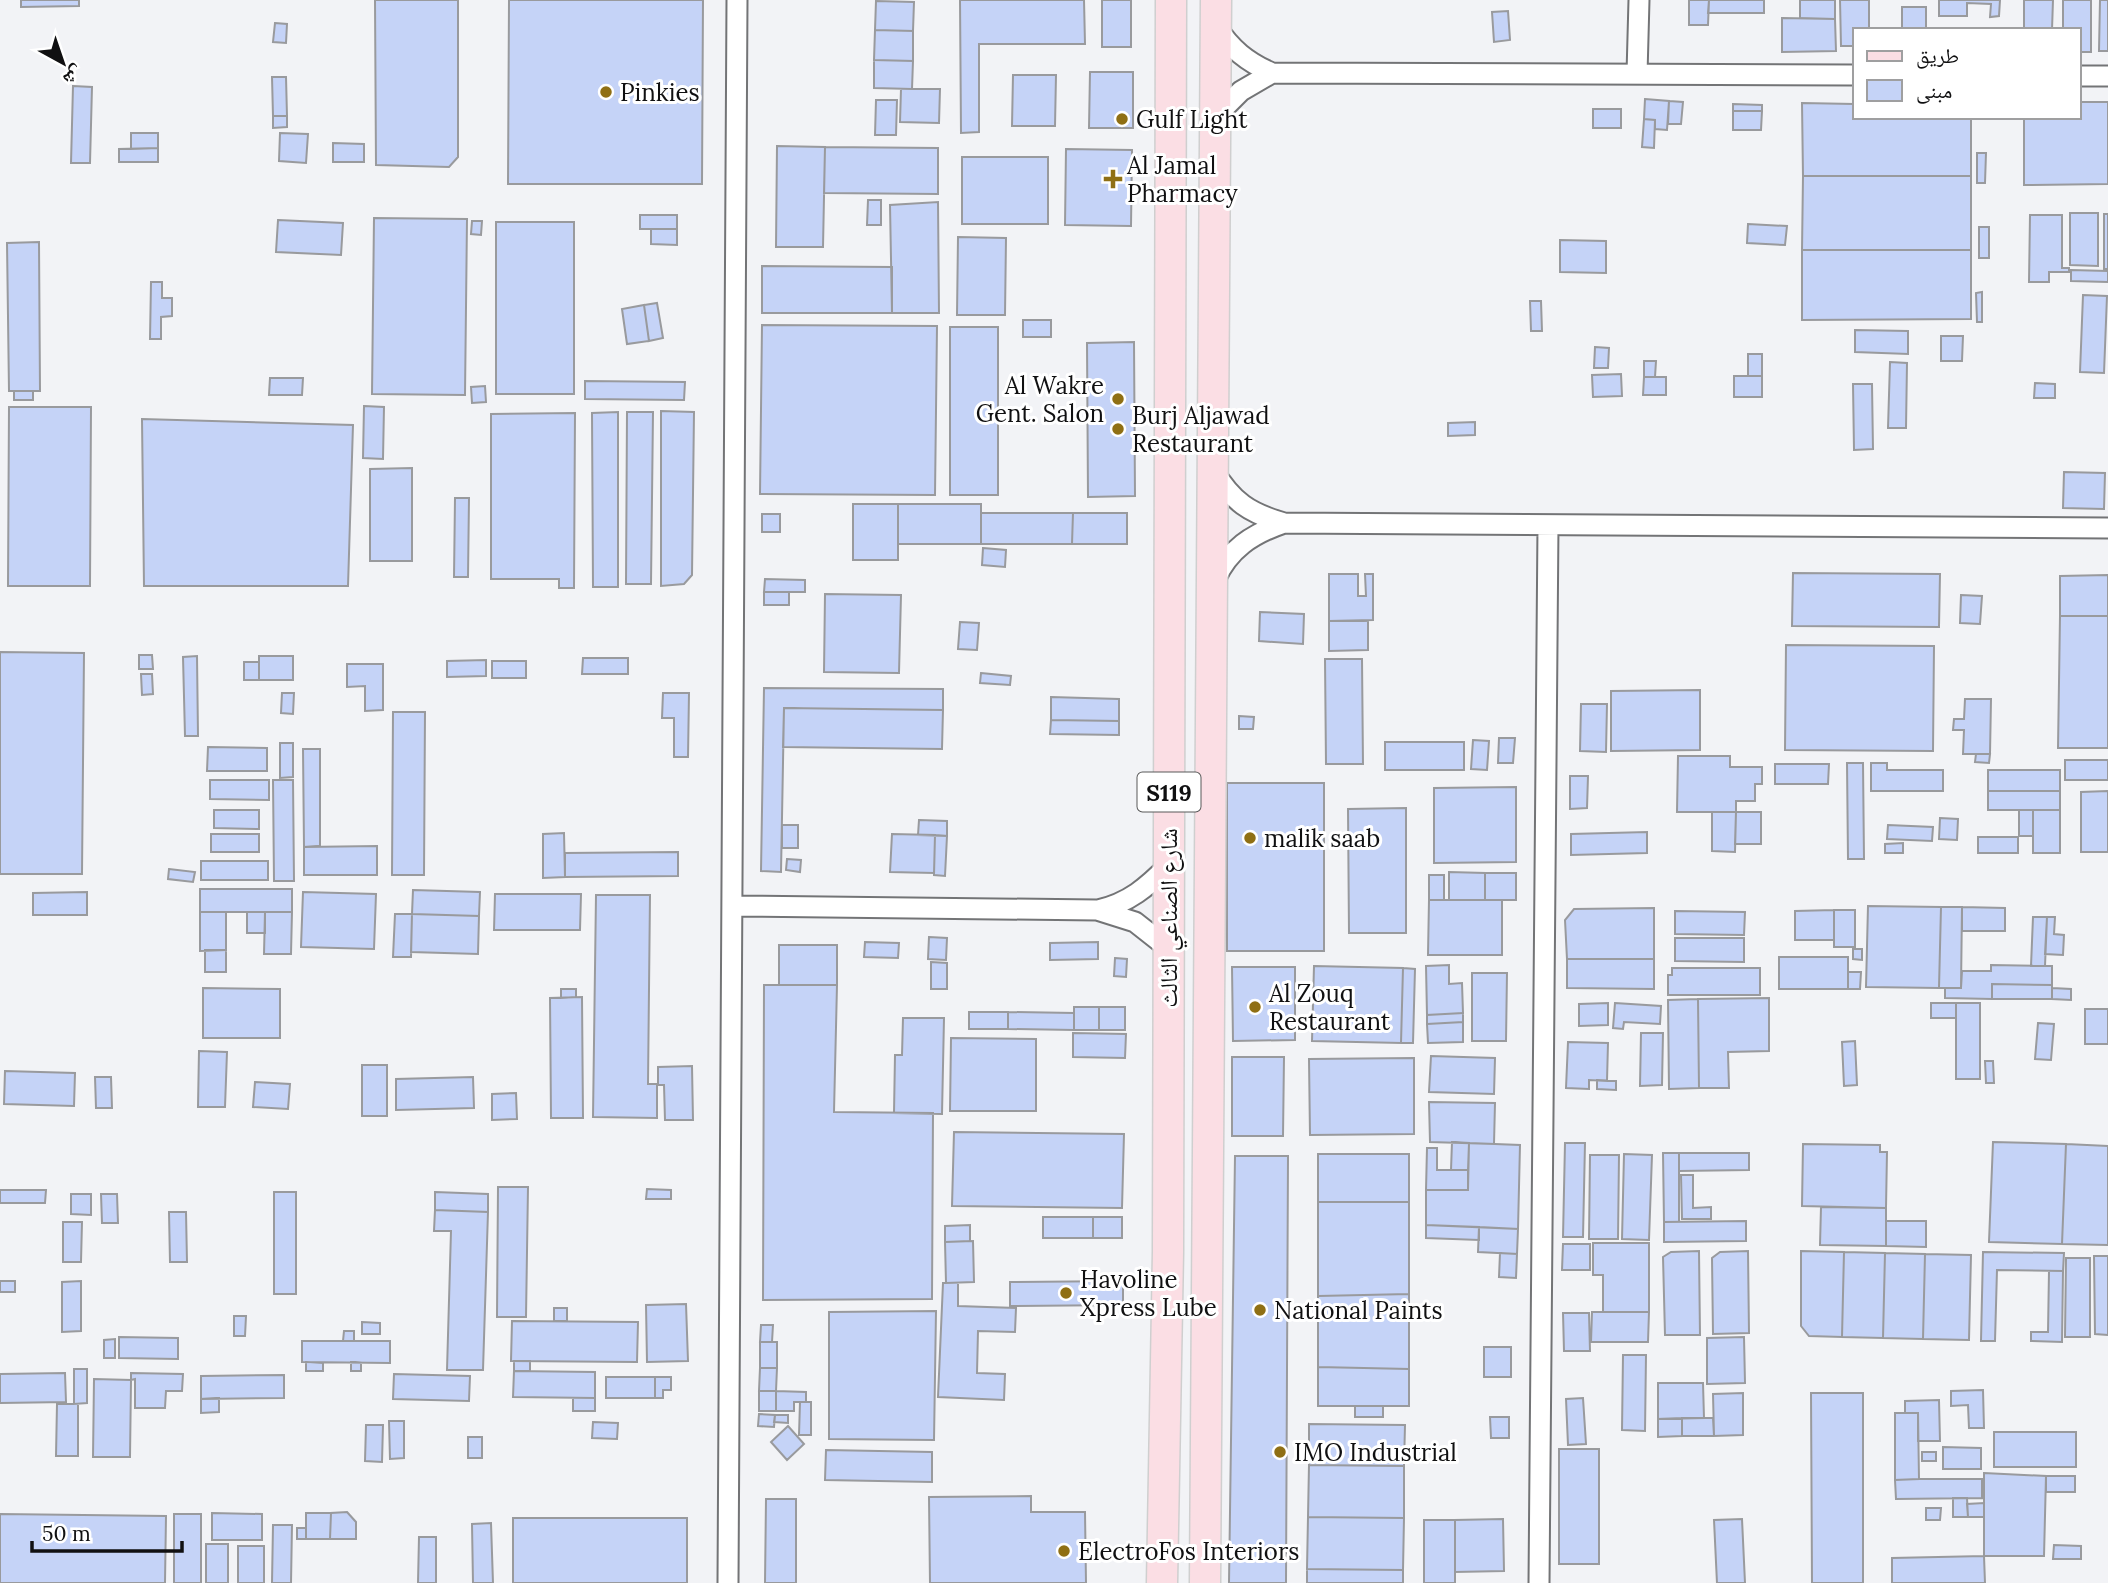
<svg xmlns="http://www.w3.org/2000/svg" width="2108" height="1583" font-family="Lora,'Noto Naskh Arabic',serif">
<style>
.building{fill:#c5d3f7;stroke:#999a9d;stroke-width:2}
.lines{fill:none;stroke-linecap:round;stroke-linejoin:round}
.street-casing{stroke:#737476;stroke-width:23}
.primary-casing{stroke:#cfcfcf;stroke-width:33}
.street{stroke:#fff;stroke-width:19}
.primary{stroke:#fbdee4;stroke-width:30}
.poi-dot{fill:#8f6f14;stroke:#fff;stroke-width:2.5}
.labels{text-anchor:middle;dominant-baseline:central;stroke-width:6;stroke-linejoin:round;paint-order:stroke}
.shield{fill:#fff;stroke:#585858;stroke-width:2}
.shield-label{font-size:23px;font-weight:bold;fill:#101011}
.poi-label{font-size:24px;fill:#101011;stroke:#fff;text-anchor:start}
.street-label{font-size:24px;fill:#101011;stroke:#fff}
</style>
<rect width="100%" height="100%" fill="#f2f3f6"/>
<path class="building" d="M21 0H79V6L21 7Z
M375 0H458V157L449 167 376 165Z
M509 0H703L702 184H508Z
M960 0H1084L1085 44H979V132L961 133Z
M1102 0H1131V47H1102Z
M1689 0H1709L1708 25H1689Z
M1709 0H1764V13H1708Z
M1800 0H1835V19L1800 18Z
M1840 0H1869V30H1854V46H1841Z
M1939 0H2000L1999 16 1990 17 1991 4 1967 3V16H1939Z
M2024 0H2053L2052 30H2024Z
M2063 0H2091V52H2078V30H2063Z
M2100 0H2108V51H2099Z
M876 1 914 2 913 31 875 30Z
M1902 7H1926V30H1902Z
M1508 11 1510 40 1494 42 1492 12Z
M1782 18 1835 19 1836 51 1782 52Z
M275 23 287 24 286 43 273 42Z
M875 30 913 31V61L874 60Z
M874 60 913 61 912 89 874 88Z
M1090 72H1133V128H1089Z
M1013 75H1056L1055 126H1012Z
M272 77H286L287 116H273Z
M73 86 92 87 90 163H71Z
M901 89H940L939 123 900 122Z
M1645 99 1669 101 1667 130 1655 129V120L1644 119Z
M876 100H897L896 135H875Z
M1669 101 1683 102 1681 124H1668Z
M2078 102H2108V184L2024 185V117H2078Z
M1802 103 1854 104V117H1971V176H1803Z
M1733 104 1762 105V111H1733Z
M1593 109H1621V128H1593Z
M1733 111H1762L1761 130H1733Z
M273 116H287V127L273 128Z
M1644 119 1655 120 1654 148 1642 147Z
M131 133H158V148L131 149Z
M280 133 308 134 306 163 279 161Z
M333 143 364 144V162H333Z
M777 146 825 147 823 247H776Z
M825 147 938 148V194L824 193Z
M158 148V162H119V149Z
M1066 149 1132 150 1131 226 1065 225Z
M1977 153H1986L1985 183H1977Z
M962 157H1048V224H962Z
M1803 176H1971V250H1802Z
M868 200H881V225H867Z
M938 202 939 313H892L890 205Z
M2070 213H2098V266L2070 265Z
M2104 214H2108V269H2104Z
M640 215H677V229H640Z
M2030 215H2062V268H2069V272H2049V282H2029Z
M374 218 467 219 465 395 372 394Z
M278 220 343 223 341 255 276 252Z
M472 221H482L481 235 471 234Z
M496 222H574V394H496Z
M1748 224 1787 226 1785 245 1747 243Z
M1979 227H1989V258H1979Z
M651 229H677V245L651 244Z
M958 237 1006 238 1005 315H957Z
M1560 240 1606 241V273L1560 272Z
M39 242 40 391H9L7 243Z
M1802 250H1971V319L1802 320Z
M762 266 892 267V313H762Z
M2071 270 2108 271V282L2071 281Z
M151 282H162V298H172V316L161 317V339H150Z
M1982 292V322H1977L1976 293Z
M2083 295 2107 296 2104 373 2080 372Z
M1530 301H1541L1542 331H1531Z
M657 303 663 338 649 341 644 305Z
M644 305 649 341 627 344 622 309Z
M1023 320H1051V337H1023Z
M762 325 937 326 935 495 760 494Z
M950 327H998V495H950Z
M1855 330 1908 331V354L1855 352Z
M1941 336H1963L1962 361H1941Z
M1134 342 1135 496 1088 497 1087 343Z
M1595 347 1609 348 1608 368H1594Z
M1748 354H1762V376H1748Z
M1644 361H1656L1655 377H1644Z
M1890 362 1907 363 1906 428H1888Z
M1621 374 1622 396 1593 397 1592 375Z
M1734 376H1762V397H1734Z
M1644 377H1666V395H1643Z
M270 378H303L302 395H269Z
M585 381 685 382 684 400 585 399Z
M2035 383 2055 384V398H2034Z
M1853 384H1872L1873 449 1854 450Z
M485 386 486 402 472 403 471 387Z
M14 391H33V400H14Z
M364 406 384 407 383 459 363 458Z
M9 407H91L90 586H8Z
M661 411 694 412 692 575 684 584 661 586Z
M618 412V587H593L592 413Z
M627 412H653L651 584H626Z
M575 413 574 588H559V579H491V414Z
M142 419 353 425 348 586H144Z
M1475 422V435L1448 436V423Z
M412 468V561H370V469Z
M2064 472 2105 473 2104 509 2063 508Z
M455 498H469L468 577H454Z
M853 504H898V560H853Z
M898 504H981V544H898Z
M981 513H1073L1072 544H981Z
M1073 513H1127V544H1072Z
M762 514H780V532H762Z
M983 548 1006 550 1005 567 982 565Z
M1793 573 1940 574 1939 627 1792 626Z
M1329 574H1358V596H1366L1365 574H1373V620L1329 621Z
M2108 575V616H2060V576Z
M765 579 805 580V592H764Z
M764 592H789V605H764Z
M825 594 901 595 899 673 824 672Z
M1961 595 1982 596 1980 624 1960 623Z
M1260 612 1304 614 1303 644 1259 641Z
M2060 616H2108V748H2058Z
M1329 621H1368V650L1329 651Z
M960 622 979 623 977 650 958 649Z
M1786 645 1934 646 1933 751 1785 750Z
M0 652 84 653 82 874H0Z
M139 655H152L153 669H139Z
M197 656 198 736H185L183 657Z
M259 656H293V680H259Z
M583 658H628V674H582Z
M1325 659H1362L1363 764H1326Z
M486 660V676L447 677V661Z
M492 661H526V678H492Z
M244 662H259V680H244Z
M347 664H383V710L365 711V686L347 687Z
M981 673 1011 676 1010 685 980 683Z
M141 674H152L153 694 142 695Z
M764 688 943 689V710L784 708 781 872 761 871Z
M1700 690V750L1611 751V691Z
M282 693H294L293 714 281 713Z
M663 693H689L688 757H674V718H662Z
M1051 697 1119 699V721L1051 720Z
M1965 699H1991L1990 754H1963L1964 730H1953L1954 719H1964Z
M1581 704H1607L1606 752 1580 751Z
M784 708 943 710 942 749 783 747Z
M393 712H425L424 875H392Z
M1239 716 1254 717 1253 729H1239Z
M1051 720 1119 721V735L1050 734Z
M1499 738H1515L1513 763H1498Z
M1473 740 1489 741 1487 770 1471 769Z
M1385 742H1464V770H1385Z
M280 743H293V777L280 778Z
M208 747 267 748V771H207Z
M303 749H320V846L304 847Z
M1976 754H1990L1989 763 1975 762Z
M1678 756H1730V767H1762V784H1755V801H1736V812H1677Z
M2065 760H2108V780H2065Z
M1847 763H1863L1864 859H1848Z
M1871 763H1887V770H1943V791H1871Z
M1775 764H1829L1828 784H1775Z
M1988 770H2060V791H1988Z
M1570 776H1588L1587 808 1570 809Z
M210 780H269V800L210 799Z
M273 780H293L294 881H274Z
M1227 783H1324V951H1227Z
M1516 787V862L1434 863V788Z
M1988 791H2060V810H1988Z
M2108 791V852H2081V792Z
M1406 808V933H1349L1348 809Z
M214 810H259V829L214 828Z
M2019 810H2033V836H2019Z
M2033 810H2060V853H2033Z
M1712 812H1736L1735 852 1712 851Z
M1736 812H1761V844H1735Z
M1940 818 1958 819 1957 840 1939 839Z
M919 820 947 821V836L918 835Z
M782 825H798V848H782Z
M1888 825 1933 827 1932 841 1887 839Z
M1647 832V853L1571 855V834Z
M564 833 565 877 543 878V834Z
M211 834H259V852H211Z
M892 834 935 835 934 873 890 872Z
M935 835 947 836 945 876 934 875Z
M1978 837H2018V853H1978Z
M1903 843V853H1885V844Z
M377 846V875H304V847Z
M678 852V876L565 877V853Z
M787 859 801 860 800 872 786 870Z
M201 861H268V880H201Z
M169 869 195 872 193 882 168 879Z
M1449 872 1485 873V900H1449Z
M1485 873H1516V900H1485Z
M1429 875H1444V900H1429Z
M200 889H292V912H200Z
M413 890 480 892 479 916 412 914Z
M87 892V915H33V893Z
M303 892 376 894 374 949 301 947Z
M495 894H581L580 930H494Z
M596 895H650L648 1084H657V1118L593 1117Z
M1429 900H1502V955H1428Z
M1868 906 1941 907 1939 988 1866 987Z
M1941 907H1962L1961 988H1939Z
M1962 907 2005 908V931H1962Z
M1654 908V959H1567L1565 920 1574 909Z
M1834 910V940H1795V911Z
M1834 910H1855V947H1834Z
M1675 911 1745 912 1744 935 1675 934Z
M200 912H226V950L200 951Z
M247 912H265V933H247Z
M265 912H292L291 954H264Z
M395 914H412L411 957H393Z
M412 914 479 916 478 954 411 952Z
M2033 917H2047L2045 966H2031Z
M2047 917H2055L2054 934 2064 935 2063 955 2045 954Z
M929 937 947 938 946 960 928 959Z
M1675 938H1744V962L1675 961Z
M865 942 899 943 898 958 864 957Z
M1098 942V959L1050 960V943Z
M779 945H837V985H779Z
M1853 949H1862V960L1853 959Z
M205 950H226V972H205Z
M1779 957H1848V989H1779Z
M1115 958 1127 959 1126 977 1114 976Z
M1567 959H1654V989L1567 988Z
M931 962 947 963V989H931Z
M1449 965V984L1462 983 1463 1013 1427 1015 1426 966Z
M1991 965 2052 966V985L1992 984V999L1945 998V988H1961L1962 971H1991Z
M1314 966 1403 968 1401 1043 1312 1041Z
M1232 967H1295V1040L1233 1041Z
M1403 968 1415 969 1413 1043H1401Z
M1672 968H1760V995H1668V975H1672Z
M1848 972H1861L1860 989H1848Z
M1472 973H1507L1506 1041H1472Z
M1992 984 2052 985V999H1992Z
M764 985H837L834 1112 933 1113 932 1299 763 1300Z
M203 988 280 989V1038H203Z
M2052 988 2071 989V1000L2052 999Z
M561 989H576V997L561 998Z
M582 997 583 1118H551L550 998Z
M1769 998V1051L1728 1052 1729 1088H1699L1698 999Z
M1698 999 1699 1088 1669 1089 1668 1000Z
M1608 1003V1025L1579 1026V1004Z
M1615 1003 1661 1006 1660 1024 1624 1022 1623 1029 1613 1028Z
M1931 1003H1956V1018H1931Z
M1956 1003H1980V1079H1956Z
M1074 1007H1099V1030H1074Z
M1099 1007H1125V1030H1099Z
M2085 1009H2108V1044H2085Z
M969 1012H1008V1029H969Z
M1008 1012 1074 1013V1030L1008 1029Z
M1463 1013V1022L1427 1024V1015Z
M903 1018H944L942 1114 894 1113 895 1055H902Z
M1463 1022V1042L1428 1043 1427 1024Z
M2038 1023 2054 1024 2051 1060 2035 1059Z
M1073 1033 1126 1034 1125 1058 1073 1057Z
M1641 1033H1663L1662 1085 1640 1086Z
M951 1038 1036 1039V1111H950Z
M1855 1041 1857 1085 1844 1086 1842 1042Z
M1568 1042 1608 1043 1607 1081 1589 1080V1089L1566 1088Z
M199 1051 227 1052 225 1107H198Z
M1431 1056 1495 1058 1494 1094 1429 1092Z
M1232 1057H1284L1283 1136H1232Z
M1414 1058V1134L1310 1135 1309 1059Z
M1985 1061H1993L1994 1083H1986Z
M362 1065H387V1116H362Z
M692 1066 693 1120H665L664 1085H658V1067Z
M5 1071 75 1073 74 1106 4 1104Z
M95 1077H111L112 1108H96Z
M473 1077 474 1108 396 1110V1079Z
M1597 1080 1616 1081V1090L1597 1089Z
M255 1082 290 1084 288 1109 253 1107Z
M516 1093 517 1119 492 1120V1094Z
M1429 1102 1495 1103 1494 1144 1430 1142Z
M954 1132 1124 1134 1122 1208 952 1206Z
M1452 1142 1469 1143 1468 1170H1451Z
M1993 1142 2066 1144 2062 1244 1989 1242Z
M1469 1143 1520 1145 1518 1229 1426 1225V1190H1468Z
M1565 1143H1585L1583 1237H1563Z
M1803 1144 1880 1145V1152H1887L1886 1208 1802 1206Z
M2066 1144 2108 1146V1245L2062 1244Z
M1427 1148H1437V1170H1468V1190H1426Z
M1663 1153H1679V1222H1664Z
M1679 1153H1749V1170L1679 1171Z
M1318 1154H1409V1202H1318Z
M1624 1154 1652 1155 1649 1240 1622 1239Z
M1590 1155H1619L1618 1239H1589Z
M1235 1156H1288L1286 1583H1229Z
M1681 1175H1693V1208L1711 1207V1219H1682Z
M498 1187H528L526 1317H497Z
M647 1189 671 1190V1199H646Z
M0 1190H46L45 1203H0Z
M274 1192H296V1294H274Z
M435 1192 488 1194V1212L435 1210Z
M71 1194H91V1215L71 1214Z
M101 1194H117L118 1223H102Z
M1318 1202H1409V1294L1318 1296Z
M1821 1207 1886 1208V1246L1820 1245Z
M435 1210 488 1212 483 1370H447L451 1231H434Z
M169 1212H186L187 1262H170Z
M1043 1217H1093V1238H1043Z
M1093 1217H1122V1238H1093Z
M1746 1221V1241L1664 1242V1222Z
M1886 1221H1926V1247L1886 1246Z
M63 1222H82L81 1262H63Z
M970 1225V1241L945 1242V1226Z
M1426 1225 1479 1227V1240L1426 1238Z
M1479 1227 1518 1229 1517 1254 1478 1252Z
M973 1241 974 1282 946 1283 945 1242Z
M1593 1243H1649V1312H1603V1275H1593Z
M1563 1244H1590V1270H1562Z
M1699 1251 1700 1335H1665L1663 1257 1671 1252Z
M1748 1251 1749 1333 1713 1334 1712 1258 1720 1252Z
M1801 1251 1844 1252 1842 1337 1809 1336 1801 1326Z
M1844 1252 1885 1253 1883 1338 1842 1337Z
M1983 1252 2064 1253 2063 1271 1997 1270 1995 1341H1981Z
M1500 1253 1517 1254 1516 1278 1499 1277Z
M1885 1253 1925 1254 1923 1339 1883 1338Z
M1925 1254 1971 1255 1969 1340 1923 1339Z
M2094 1256H2108V1335L2095 1334Z
M2066 1258H2090V1337H2065Z
M2049 1271H2063L2062 1342 2031 1341V1332H2048Z
M0 1281H15V1292H0Z
M81 1281V1331L62 1332V1282Z
M1123 1281V1305L1010 1306V1282Z
M943 1283H958V1306L1016 1308 1015 1332 978 1331 977 1373 1005 1374 1004 1400 938 1397Z
M1409 1294V1369L1318 1367V1296Z
M686 1304 688 1361 647 1362 646 1305Z
M554 1308H567V1321H554Z
M936 1311 934 1440 829 1439V1312Z
M1592 1312H1649L1648 1342H1591Z
M1563 1313H1589L1590 1351H1564Z
M234 1316H246L245 1336H234Z
M512 1321 638 1322 637 1362 511 1361Z
M362 1322 380 1323V1334H362Z
M761 1325H773L772 1342H760Z
M344 1331H354V1341H343Z
M119 1337 178 1338V1359L119 1358Z
M1744 1337 1745 1383 1707 1384V1338Z
M115 1339V1358H104V1340Z
M302 1341H390V1363L302 1362Z
M760 1342H777V1368H760Z
M1484 1347H1511V1377H1484Z
M1623 1355H1646L1645 1431 1622 1430Z
M514 1361H530V1371H514Z
M306 1362 323 1363V1371H306Z
M351 1362 361 1363V1371H351Z
M1318 1367 1409 1369V1406H1318Z
M760 1368H777L776 1391H759Z
M74 1369H87V1403L74 1404Z
M514 1371 595 1372V1398L513 1397Z
M65 1373 66 1402 0 1403V1374Z
M131 1373 183 1374 182 1391H166L165 1408H135V1379L131 1380Z
M394 1374 470 1376 469 1401 393 1399Z
M284 1375V1398L201 1399V1376Z
M606 1377H655V1398H606Z
M655 1377H671V1390H663V1398H655Z
M94 1379 131 1380 130 1457H93Z
M1658 1383H1703L1704 1418 1658 1419Z
M1983 1390 1984 1428H1969L1968 1405 1951 1406V1391Z
M759 1391H776V1411H759Z
M776 1391 806 1392V1402H794V1411H776Z
M1743 1393V1435L1714 1436 1713 1394Z
M1811 1393H1863V1583H1812Z
M219 1398V1412L201 1413V1399Z
M573 1398H595V1411H573Z
M1583 1398 1586 1444 1568 1445 1566 1399Z
M1939 1400 1940 1441H1918V1413H1905V1401Z
M800 1402H811V1435H799Z
M57 1404H78V1456H56Z
M1355 1406H1383V1417H1355Z
M1895 1413H1918L1919 1479 1895 1480Z
M759 1414 775 1415 774 1427 758 1426Z
M775 1415H788V1423L774 1422Z
M1490 1417H1509V1438H1491Z
M1682 1418V1436L1658 1437V1419Z
M1682 1418H1713L1714 1436H1682Z
M389 1421H404V1458L390 1459Z
M593 1422 618 1423 617 1439 592 1438Z
M1309 1424 1405 1425 1404 1466 1309 1465Z
M366 1425H383L382 1462 365 1461Z
M788 1426 804 1444 787 1460 771 1442Z
M1994 1432H2076V1467H1994Z
M468 1437H482V1458H468Z
M1943 1447 1981 1448V1469H1943Z
M1559 1449H1599V1564H1559Z
M826 1450 932 1452V1482L825 1480Z
M1922 1452H1936V1461H1922Z
M1309 1465 1404 1466V1518L1308 1517Z
M1984 1473 2046 1476 2044 1556H1984Z
M2046 1476H2075V1492H2046Z
M1919 1479H1982V1498L1896 1499 1895 1480Z
M1031 1496V1512H1085L1086 1583H930L929 1497Z
M1953 1498H1967L1968 1517H1953Z
M766 1499H796V1583H765Z
M1984 1503V1517H1968L1967 1504Z
M1926 1508H1941L1940 1520H1926Z
M347 1512 356 1522V1539H330L331 1513Z
M212 1513 262 1514V1540H212Z
M306 1513H331L330 1539H306Z
M0 1514 166 1516 165 1583H0Z
M174 1514H201V1583H174Z
M1308 1517 1404 1518 1403 1570 1307 1569Z
M513 1518H687V1583H513Z
M1503 1519 1504 1571 1455 1572V1520Z
M1742 1519 1745 1583H1717L1714 1520Z
M1424 1520H1455V1583H1424Z
M491 1523 493 1583H473L472 1524Z
M273 1525H292L291 1583H272Z
M297 1528H306V1539H297Z
M419 1537H436V1583H418Z
M206 1544H228V1583H206Z
M2054 1545 2081 1546V1559H2053Z
M238 1546H264V1583H238Z
M1984 1556 1985 1583H1892V1558Z
M1307 1569 1403 1570V1583H1307Z"/>
<g class="lines">
<g class="street-casing">
<path id="street" d="M1216 26C1231 49 1247 62 1272 73L1854 75
M1637 74 1639 0
M2078 76H2108
M1215 117 1241 91 1272 73
M1213 470C1233 502 1249 513 1284 523L2108 528
M1215 580C1229 549 1252 534 1284 523
M732 906 1097 910 1135 922 1168 948
M1098 910C1129 903 1147 887 1169 865
M728 1583 737 0
M1539 1583 1548 525"/>
</g>
<g class="primary-casing">
<path id="primary" d="M1162 1583 1168 1252 1171 0
M1205 1583 1216 0"/>
</g>
<use href="#street" class="street"/>
<use href="#primary" class="primary"/>
</g>
<g class="poi-dot">
<circle cx="606" cy="92" r="7"/>
<circle cx="1122" cy="119" r="7"/>
<path d="M1109.5 168.5h7v7h7v7h-7v7h-7v-7h-7v-7h7z"/>
<circle cx="1118" cy="399" r="7"/>
<circle cx="1118" cy="429" r="7"/>
<circle cx="1250" cy="838" r="7"/>
<circle cx="1255" cy="1007" r="7"/>
<circle cx="1066" cy="1293" r="7"/>
<circle cx="1260" cy="1310" r="7"/>
<circle cx="1280" cy="1452" r="7"/>
<circle cx="1064" cy="1551" r="7"/>
</g>
<g class="labels">
<rect class="shield" x="1137.5" y="772.5" width="63" height="39" rx="5"/>
<g class="shield-label">
<text x="1169" y="792">S119</text>
</g>
<g class="poi-label">
<text x="620" y="92">Pinkies</text>
<text x="1136" y="119">Gulf Light</text>
<text x="1127" y="165">Al Jamal<tspan x="1127" dy="28">Pharmacy</tspan></text>
<text x="1104" y="385" text-anchor="end">Al Wakre<tspan x="1104" dy="28">Gent. Salon</tspan></text>
<text x="1132" y="415">Burj Aljawad<tspan x="1132" dy="28">Restaurant</tspan></text>
<text x="1264" y="838">malik saab</text>
<text x="1269" y="993">Al Zouq<tspan x="1269" dy="28">Restaurant</tspan></text>
<text x="1080" y="1279">Havoline<tspan x="1080" dy="28">Xpress Lube</tspan></text>
<text x="1274" y="1310">National Paints</text>
<text x="1294" y="1452">IMO Industrial</text>
<text x="1078" y="1551">ElectroFos Interiors</text>
</g>
<g class="street-label">
<text transform="translate(1168 918) rotate(-90)">شارع الصناعي الثالث</text>
</g>
</g>
<rect x="1853" y="28" width="228" height="91" fill="#ffffff" stroke="#9f9fa0" stroke-width="2"/>
<rect x="1867" y="51" width="35" height="10" fill="#fbdee4" stroke="#9f9fa0" stroke-width="2"/>
<text x="1916" y="63" font-size="21" fill="#101011">طريق</text>
<rect x="1867" y="80" width="35" height="21" fill="#c5d3f7" stroke="#9f9fa0" stroke-width="2"/>
<text x="1916" y="98" font-size="21" fill="#101011">مبنى</text>
<g transform="translate(63 63) rotate(140)" stroke="#ffffff" stroke-width="5" paint-order="stroke">
<path d="M0-5L12 26L0 18L-12 26Z" fill="#101011"/>
<text y="-10" font-size="19" font-weight="bold" text-anchor="middle" fill="#101011">ش</text>
</g>
<path d="M32 1541v10h150v-10" fill="none" stroke="#101011" stroke-width="3.5"/>
<text x="42" y="1541" font-size="21" fill="#101011" stroke="#ffffff" stroke-width="5" paint-order="stroke">50 m</text>
</svg>
